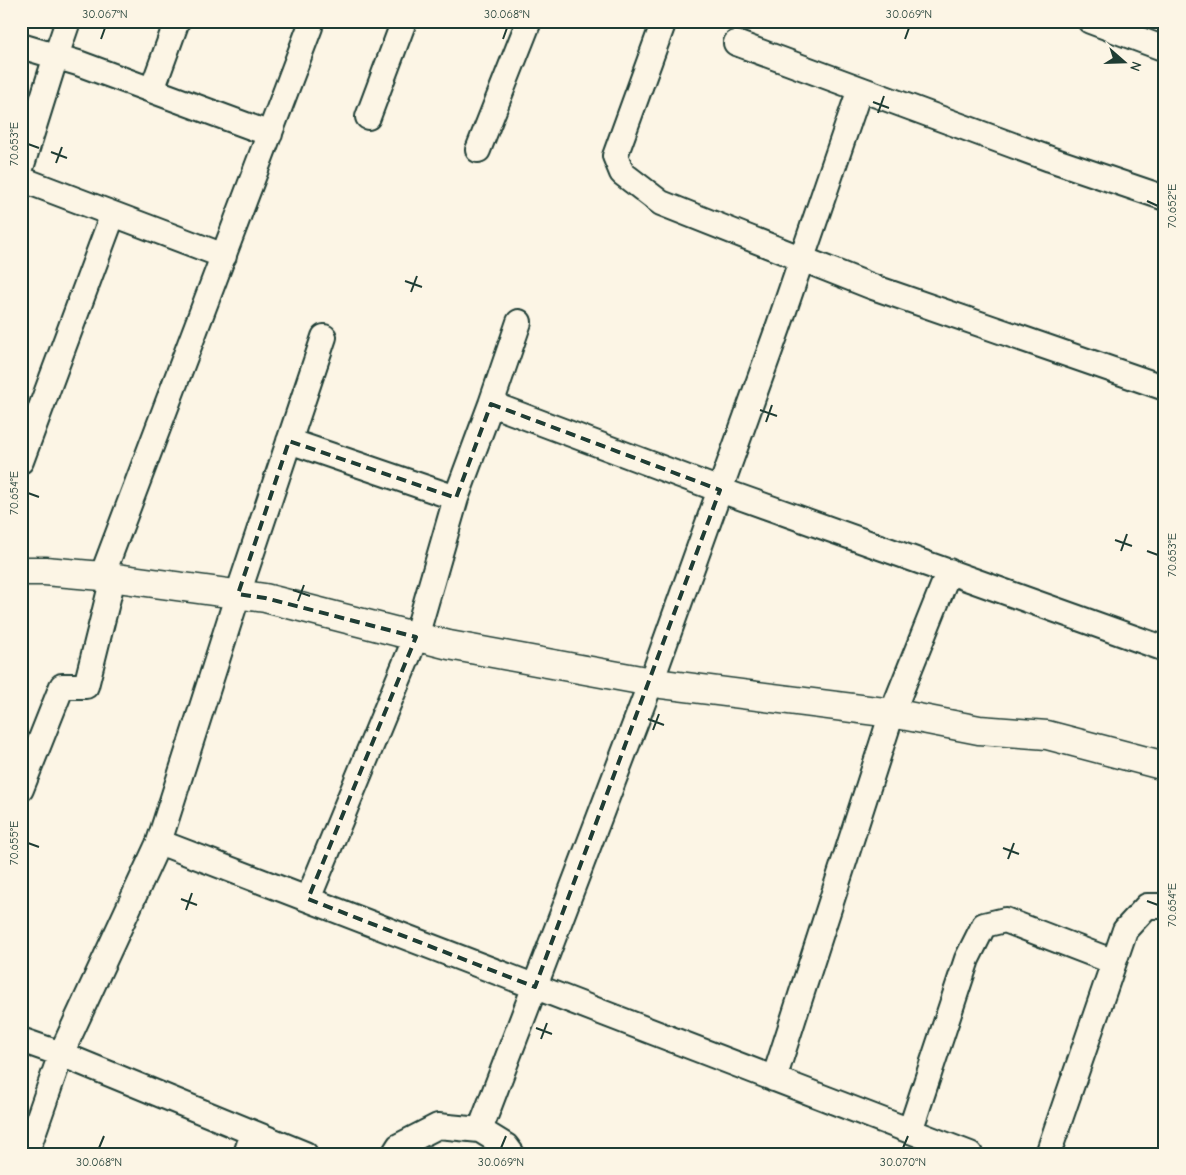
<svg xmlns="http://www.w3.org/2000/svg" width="1186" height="1175" font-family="'Comic Neue',sans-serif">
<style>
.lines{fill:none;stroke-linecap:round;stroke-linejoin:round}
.minor-casing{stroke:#1f3d34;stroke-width:28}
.tertiary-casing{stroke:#1f3d34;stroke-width:31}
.minor{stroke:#fcf5e5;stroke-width:24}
.tertiary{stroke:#fcf5e5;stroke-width:28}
.marked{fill:none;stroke:#1f3d34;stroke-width:4;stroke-dasharray:10 6;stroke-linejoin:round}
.ticks{fill:none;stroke:#1f3d34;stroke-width:2}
.neatline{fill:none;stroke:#1f3d34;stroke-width:2}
.ticks-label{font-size:12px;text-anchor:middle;fill:#1f3d34}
</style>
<rect width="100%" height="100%" fill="#fcf5e5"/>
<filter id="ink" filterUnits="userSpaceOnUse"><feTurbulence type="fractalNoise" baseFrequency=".02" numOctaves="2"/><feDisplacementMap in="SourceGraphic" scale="10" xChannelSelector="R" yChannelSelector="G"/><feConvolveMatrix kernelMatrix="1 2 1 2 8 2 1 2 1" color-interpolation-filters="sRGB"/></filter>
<g filter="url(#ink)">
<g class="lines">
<g class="minor-casing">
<path id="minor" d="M664 21 615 156 622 173 661 203 873 287 1165 388
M1090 21 1165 49
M736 43 1050 159 1165 198
M21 46 78 63 270 134
M152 90 177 21
M368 117 404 21
M478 150 529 21
M21 168 56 56 68 21
M21 179 224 256
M491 404 720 490 1165 649
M289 441 456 498
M21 461 113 214
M102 576 310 27V21
M21 789 62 686H86L113 578
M159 842 970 1154
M308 899 416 637 456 498 491 404 519 322
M21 1040 61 1054 305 1154
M774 1079 892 713 949 571
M480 1130 651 682 778 328 860 89
M910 1131 967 959 984 925 1005 920 1114 962
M26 1154 61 1054 159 842 238 594 324 337
M246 1154 253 1133
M394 1154 399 1146 438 1126 480 1130 506 1146 512 1154
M1048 1154 1125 930 1147 906H1165"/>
</g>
<g class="tertiary-casing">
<path id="tertiary" d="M21 571H45L102 576 265 598 449 645 662 684 892 713 979 730 1047 735 1165 766"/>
</g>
<use href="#minor" class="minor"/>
<use href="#tertiary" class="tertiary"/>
</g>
</g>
<path class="marked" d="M491 404 720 490 535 987 308 899 416 637 265 598 238 594 289 441 456 498Z"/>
<path class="ticks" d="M101 39 105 28M503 39 507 28M905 39 909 28M873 102 889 108M878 113 884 96M28 144 39 148M51 152 67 158M56 163 62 147M1147 201 1158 206M405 281 422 287M411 292 417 276M760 410 777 416M766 422 772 405M28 493 39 497M1115 540 1132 546M1121 551 1127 534M1147 551 1158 555M293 590 310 596M298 601 304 585M648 719 664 725M653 730 659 714M28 843 39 847M1003 848 1019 854M1008 859 1014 843M181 899 197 905M1147 901 1158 905M186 910 192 893M536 1028 552 1034M541 1039 547 1023M99 1148 104 1136M501 1148 506 1136M903 1148 908 1136"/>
<rect width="1186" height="1175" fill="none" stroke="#fcf5e5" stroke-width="55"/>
<g transform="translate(1124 62) rotate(110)" stroke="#fcf5e5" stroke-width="4" paint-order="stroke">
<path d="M0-4L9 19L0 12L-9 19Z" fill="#1f3d34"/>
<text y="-8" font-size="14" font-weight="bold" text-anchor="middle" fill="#1f3d34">N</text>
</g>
<rect x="28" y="28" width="1130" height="1120" class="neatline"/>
<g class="ticks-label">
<text x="105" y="18">30.067°N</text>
<text x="507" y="18">30.068°N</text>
<text x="909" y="18">30.069°N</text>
<text transform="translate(14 144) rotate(-90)" y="4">70.653°E</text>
<text transform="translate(1172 206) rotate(-90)" y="4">70.652°E</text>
<text transform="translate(14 493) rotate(-90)" y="4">70.654°E</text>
<text transform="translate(1172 555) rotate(-90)" y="4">70.653°E</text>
<text transform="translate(14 843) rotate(-90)" y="4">70.655°E</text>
<text transform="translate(1172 905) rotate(-90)" y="4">70.654°E</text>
<text x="99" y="1166">30.068°N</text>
<text x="501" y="1166">30.069°N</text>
<text x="903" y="1166">30.070°N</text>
</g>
</svg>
